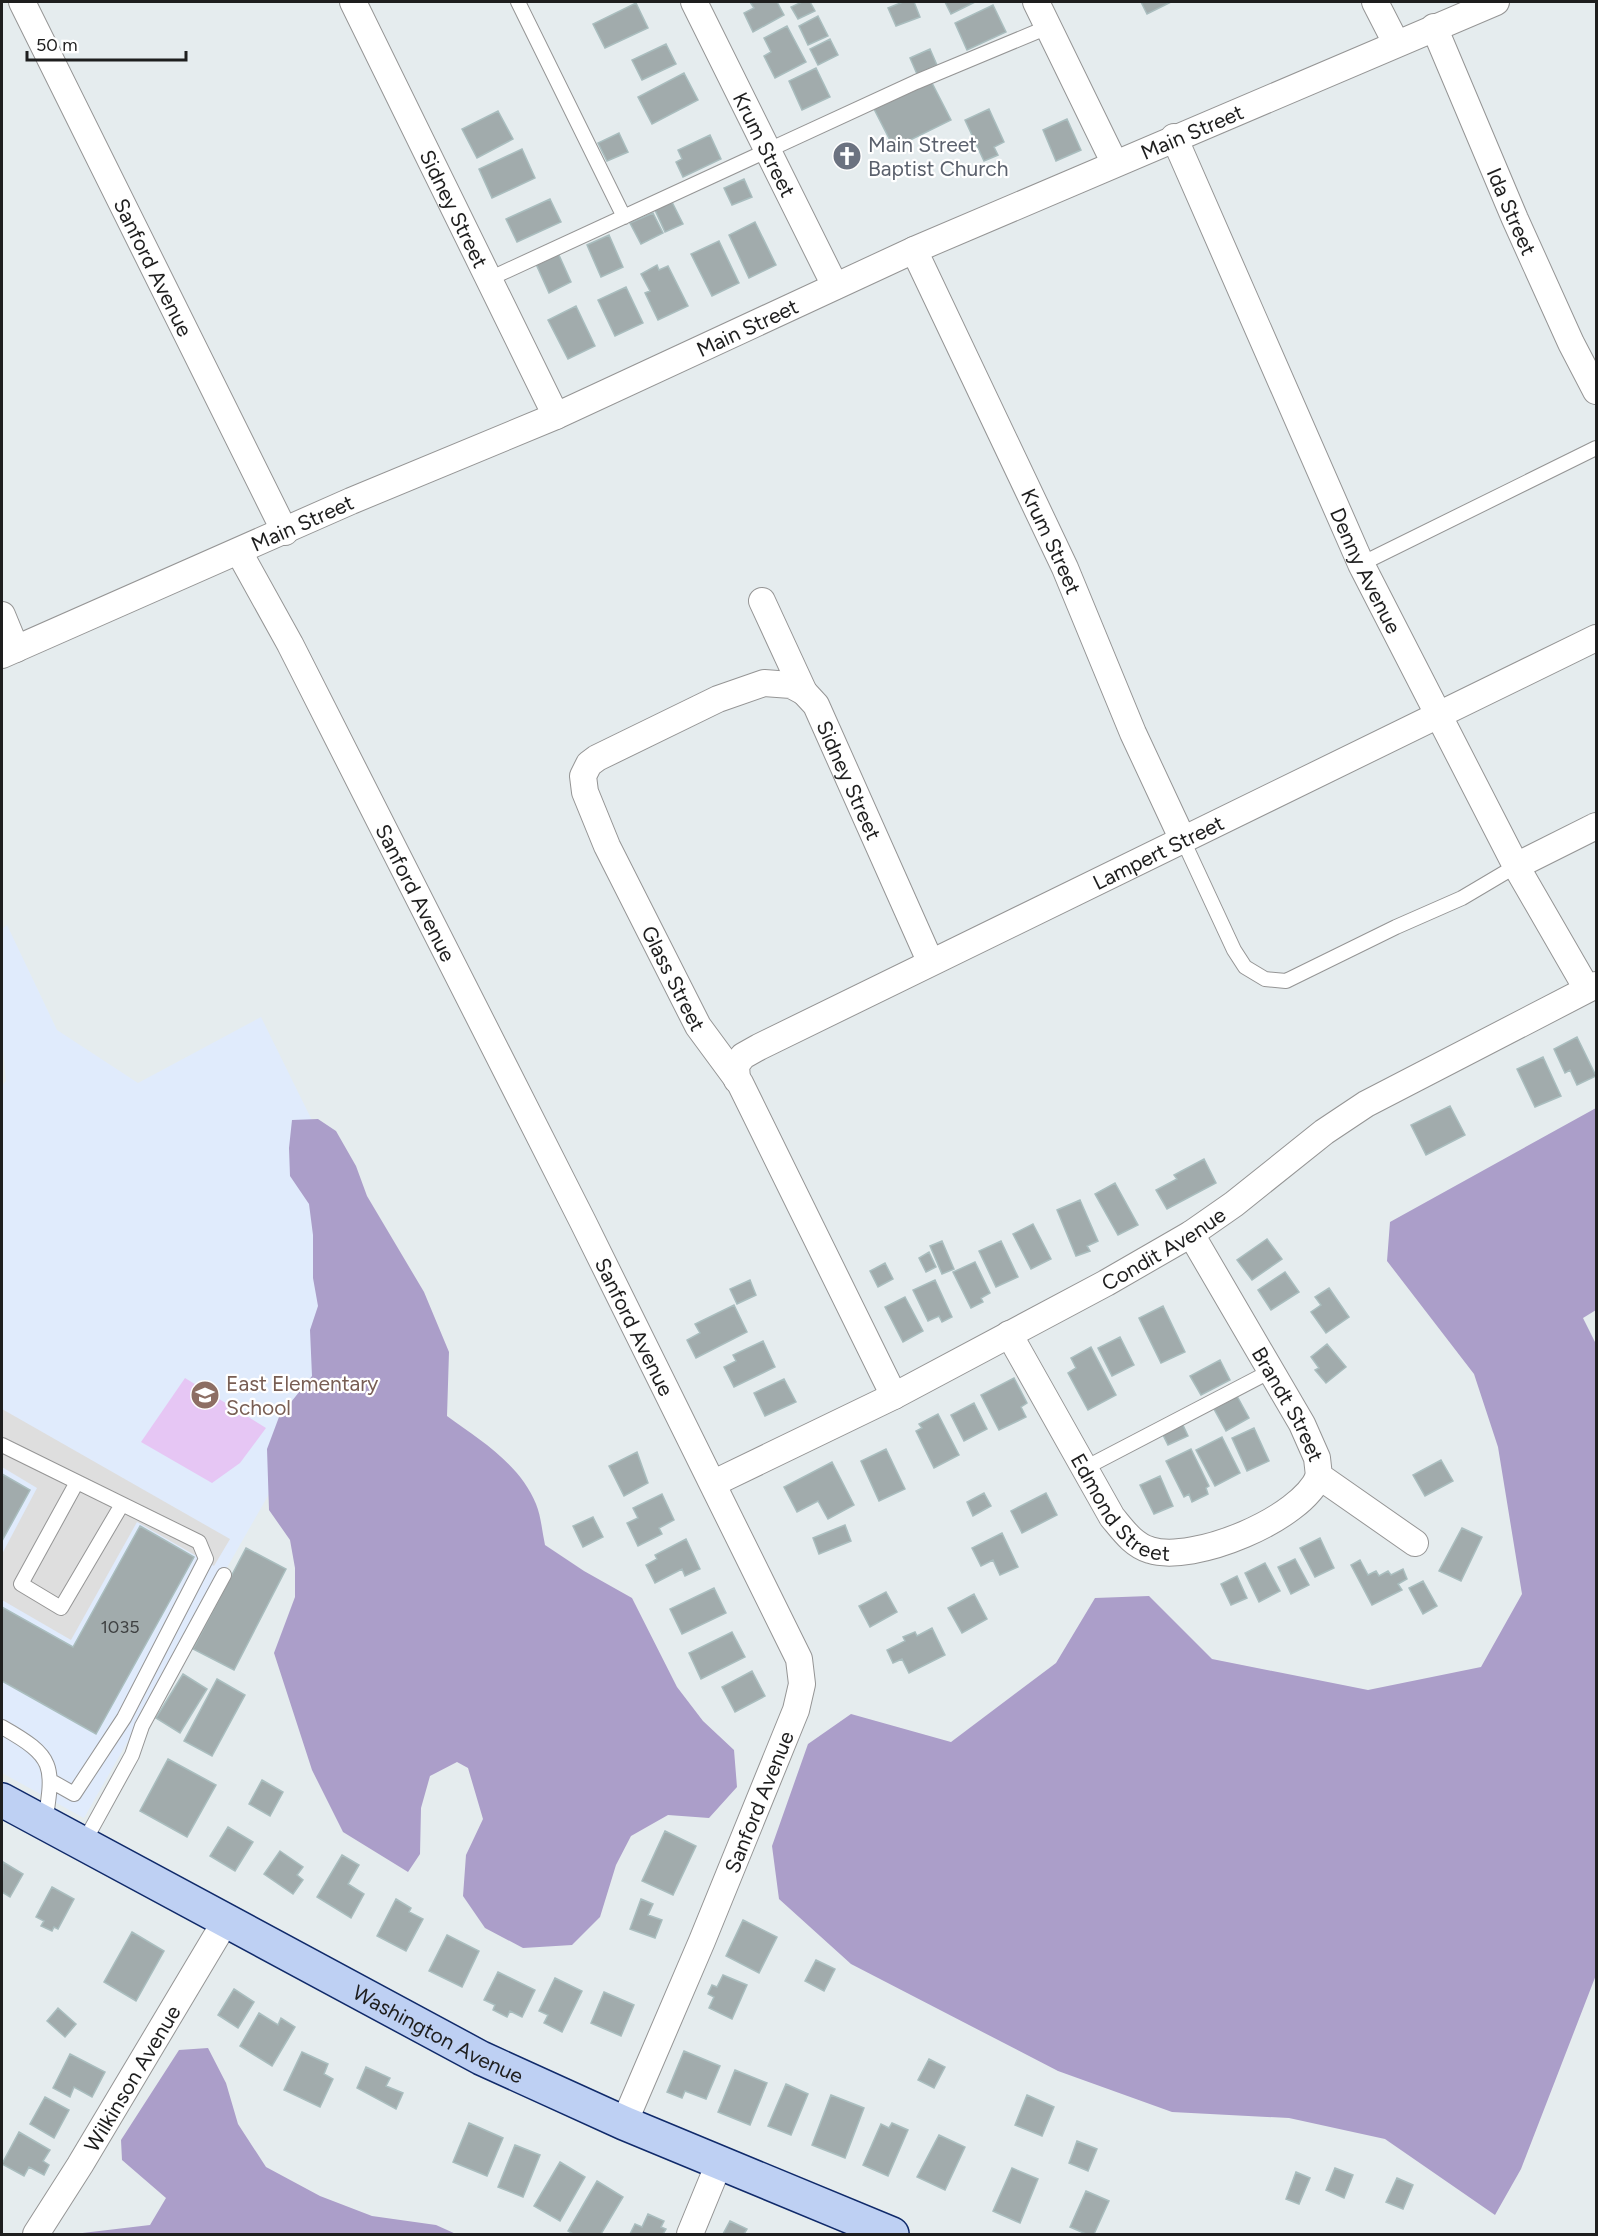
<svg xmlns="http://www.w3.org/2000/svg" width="1598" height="2236" font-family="Figtree,sans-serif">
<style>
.education{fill:#e0ebfc}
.forest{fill:#ab9ec9}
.park{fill:#e6c6f4}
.parking{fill:#dedede}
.building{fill:#a1abac;stroke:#a9bdbe;stroke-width:1.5}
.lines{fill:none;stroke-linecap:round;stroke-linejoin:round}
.lane-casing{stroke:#959595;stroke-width:16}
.street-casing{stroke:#959595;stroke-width:28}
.secondary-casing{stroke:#102a6a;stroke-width:36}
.lane{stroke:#fff;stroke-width:14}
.street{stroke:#fff;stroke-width:26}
.secondary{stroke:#bed0f3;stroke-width:33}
.labels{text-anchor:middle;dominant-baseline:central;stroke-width:4.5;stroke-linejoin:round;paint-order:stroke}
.number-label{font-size:18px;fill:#3f4142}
.street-label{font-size:21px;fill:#1e1e1e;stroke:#fff}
.worship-label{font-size:21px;fill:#5b616d;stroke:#fff;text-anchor:start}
.education-label{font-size:21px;fill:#785e54;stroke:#fff;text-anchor:start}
</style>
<rect width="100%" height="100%" fill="#e5ecee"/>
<path class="education" d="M7 925 57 1030 138 1083 261 1017 377 1252 305 1431 84 1818 2 1773V1086L6 1081 2 1039V929Z"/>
<path class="forest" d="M1596 1108V1310L1583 1318 1596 1344V1975L1521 2169 1495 2215 1385 2139 1289 2118 1172 2112 1058 2071 851 1964 779 1899 772 1846 808 1744 851 1714 951 1742 1056 1663 1095 1598 1149 1596 1212 1659 1368 1690 1481 1667 1522 1594 1498 1447 1474 1374 1387 1261 1390 1222Z
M318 1119 336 1131 356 1166 367 1196 424 1292 449 1352 447 1416C480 1440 520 1464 536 1504 541 1516 542 1531 545 1545L584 1571 632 1598 677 1687 703 1721 734 1750 737 1787 709 1818 668 1815 631 1836 616 1865 600 1917 572 1945 523 1948 485 1928 463 1896 466 1855 483 1819 468 1768 457 1762 430 1776 421 1808 420 1854 408 1872 343 1832 312 1770 274 1653 295 1597V1568L290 1540 269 1510 267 1449 279 1417 312 1376 310 1330 318 1306 313 1278V1235L309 1204 290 1176 289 1148 292 1120Z
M208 2048 226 2083 238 2124 266 2167 320 2196 372 2216 436 2225 456 2234H74L150 2225 166 2198 122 2160 121 2140 179 2050Z"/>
<path class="park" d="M185 1378 266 1428 240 1463 212 1483 141 1442Z"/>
<path class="parking" d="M2 1409 230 1539 214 1566 137 1522 71 1640 2 1600V1554L37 1488 2 1467Z"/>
<path class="building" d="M750 2H777L784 15 753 32 744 13 754 8Z
M802 2H810L815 11 798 19 791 7Z
M903 2H914L920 17 896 26 888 8Z
M945 2H975L951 14Z
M1141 2H1171L1147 14Z
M636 3 648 28 605 48 593 24Z
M993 5 1006 32 967 50 955 23Z
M818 16 828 36 808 45 799 26Z
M787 26 806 62 775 78 764 56 771 52 764 38Z
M830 39 838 55 818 65 810 49Z
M666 44 676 64 642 80 632 60Z
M930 49 937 65 917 74 910 58Z
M816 68 830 97 802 110 789 81Z
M684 73 698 100 652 124 638 97Z
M930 79 951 120 894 148 873 107Z
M989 109 1004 142 994 147 998 155 984 161 965 120Z
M498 111 513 139 477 158 462 129Z
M1067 119 1081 150 1056 161 1043 130Z
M619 133 628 152 607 161 598 143Z
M710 135 721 159 683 177 676 162 682 159 678 150Z
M522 149 535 178 492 198 479 169Z
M744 179 752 197 732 205 724 188Z
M550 199 561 222 517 242 506 219Z
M672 202 683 224 665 232 655 210Z
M653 213 663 233 641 244 630 223Z
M755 222 776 265 749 278 729 235Z
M609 235 623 267 601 277 587 245Z
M719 241 739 283 712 296 691 254Z
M558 253 571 282 549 293 536 264Z
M657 265 659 270 668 266 688 306 658 320 645 293 650 291 641 274Z
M626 287 643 323 615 336 598 300Z
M576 306 595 346 568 359 548 320Z
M1577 1037 1596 1076 1577 1085 1570 1070 1565 1073 1554 1049Z
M1543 1057 1561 1096 1535 1107 1517 1069Z
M1450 1106 1465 1135 1426 1155 1411 1125Z
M1204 1159 1216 1183 1167 1209 1156 1190 1177 1179 1174 1175Z
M1115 1183 1138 1225 1118 1235 1095 1194Z
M1080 1200 1098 1241 1087 1246 1090 1251 1076 1256 1057 1210Z
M1033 1224 1051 1259 1031 1269 1013 1234Z
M1267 1239 1282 1259 1252 1280 1237 1260Z
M942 1241 954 1269 942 1274 930 1246Z
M1001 1241 1018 1277 996 1287 979 1251Z
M929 1252 936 1267 926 1272 919 1258Z
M975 1262 990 1293 981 1298 983 1302 971 1308 953 1272Z
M885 1263 893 1279 878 1287 870 1271Z
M1285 1272 1299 1292 1271 1310 1258 1290Z
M750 1280 756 1295 737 1304 730 1289Z
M935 1280 952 1317 942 1322 939 1316 928 1321 913 1290Z
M1329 1288 1349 1317 1326 1333 1311 1312 1321 1305 1315 1297Z
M905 1297 923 1331 903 1342 885 1307Z
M734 1305 747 1332 696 1358 687 1340 700 1333 695 1324Z
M1163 1306 1185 1352 1161 1363 1139 1318Z
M1120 1337 1134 1365 1112 1376 1098 1348Z
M763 1341 775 1367 734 1387 724 1367 736 1361 733 1355Z
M1327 1344 1346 1367 1326 1383 1315 1370 1319 1368 1311 1357Z
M1091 1347 1116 1395 1088 1410 1068 1373 1076 1368 1071 1358Z
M1220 1360 1230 1380 1201 1395 1190 1376Z
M1014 1378 1027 1403 1021 1407 1026 1417 999 1430 981 1395Z
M784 1379 796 1402 765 1416 754 1393Z
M1237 1396 1249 1418 1226 1431 1214 1409Z
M974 1403 987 1429 964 1441 951 1415Z
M938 1414 959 1455 934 1468 916 1431 922 1428 919 1424Z
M1182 1423 1188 1436 1168 1445 1162 1433Z
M1254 1428 1269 1461 1247 1471 1232 1438Z
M1222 1437 1240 1473 1215 1486 1196 1450Z
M886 1449 905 1489 879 1501 861 1461Z
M1191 1449 1209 1486 1206 1488 1208 1494 1192 1502 1189 1494 1184 1497 1166 1461Z
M637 1452 648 1483 624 1496 609 1466Z
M1441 1460 1453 1481 1425 1496 1413 1475Z
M832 1462 854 1505 828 1519 818 1501 797 1512 784 1487Z
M2 1474 30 1490 2 1541Z
M1160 1476 1173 1506 1154 1514 1140 1485Z
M984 1493 991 1506 973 1516 967 1502Z
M1046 1493 1057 1515 1022 1533 1011 1511Z
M662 1494 674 1520 659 1528 662 1534 638 1546 627 1523 638 1518 633 1508Z
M593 1517 603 1537 583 1547 573 1526Z
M845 1525 851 1541 819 1554 813 1538Z
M140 1526 194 1557 96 1734 2 1681V1607L73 1647Z
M1462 1528 1482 1537 1461 1581 1439 1571Z
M1002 1533 1018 1567 1000 1575 993 1560 981 1566 972 1548Z
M1320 1538 1334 1568 1315 1577 1300 1548Z
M686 1539 700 1569 685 1576 682 1569 655 1583 646 1565 657 1559 655 1555Z
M246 1548 286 1569 234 1670 193 1649Z
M1295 1559 1309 1585 1291 1594 1278 1567Z
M1360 1560 1368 1575 1376 1571 1379 1576 1388 1571 1391 1575 1403 1569 1407 1579 1398 1584 1402 1590 1372 1605 1351 1565Z
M1265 1563 1280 1591 1259 1602 1245 1573Z
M1237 1576 1247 1598 1231 1605 1221 1584Z
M1423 1581 1437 1606 1423 1614 1409 1588Z
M714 1588 726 1613 682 1634 670 1609Z
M886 1592 897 1612 870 1627 859 1606Z
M974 1594 987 1619 962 1633 948 1608Z
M932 1628 945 1655 909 1673 902 1659 893 1663 887 1650 905 1641 903 1637 915 1632 917 1636Z
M732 1632 745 1657 701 1679 689 1653Z
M752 1671 765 1696 735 1712 722 1687Z
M183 1674 207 1689 180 1733 156 1718Z
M217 1679 245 1695 212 1756 184 1741Z
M168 1759 216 1785 187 1837 140 1811Z
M262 1780 283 1792 270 1816 249 1804Z
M228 1827 253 1842 235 1871 210 1856Z
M665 1831 696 1846 673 1895 642 1881Z
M280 1851 303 1867 297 1875 303 1880 293 1894 264 1874Z
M342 1855 359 1865 348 1884 364 1894 351 1918 317 1897Z
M3 1862 23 1874 10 1897 2 1892Z
M52 1887 74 1899 58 1929 54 1927 52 1931 41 1926 44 1921 36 1917Z
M396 1899 411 1908 409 1912 423 1919 406 1951 377 1936Z
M641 1899 653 1904 648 1915 662 1920 655 1938 630 1929Z
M743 1920 777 1937 759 1973 726 1956Z
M132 1932 164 1951 136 2001 104 1982Z
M447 1935 479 1951 462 1987 429 1971Z
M816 1960 835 1969 824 1991 805 1981Z
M498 1972 535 1990 522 2017 510 2011 507 2017 493 2010 495 2005 484 2000Z
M723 1975 747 1985 732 2019 709 2008 714 1997 708 1994 712 1985 717 1987Z
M555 1978 582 1991 562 2032 544 2023 548 2015 539 2011Z
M234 1989 254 2002 238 2028 218 2015Z
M604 1992 634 2005 621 2036 591 2023Z
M58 2008 76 2024 65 2037 47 2021Z
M259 2013 278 2025 281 2018 295 2027 272 2066 240 2046Z
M684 2051 720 2066 706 2099 685 2091 682 2098 667 2092Z
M302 2052 328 2064 324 2074 333 2079 320 2107 284 2090Z
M70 2054 105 2072 92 2097 74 2087 70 2097 53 2088Z
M929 2059 945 2067 934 2088 918 2080Z
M366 2067 390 2078 386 2086 403 2093 396 2109 357 2088Z
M735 2070 767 2083 750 2125 718 2112Z
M786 2084 808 2094 791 2135 768 2126Z
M831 2095 864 2108 845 2158 812 2145Z
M1027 2095 1054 2107 1042 2136 1015 2125Z
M45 2097 69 2110 54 2138 30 2124Z
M469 2123 503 2138 487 2176 453 2162Z
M892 2123 908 2130 888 2176 863 2165 881 2124 889 2128Z
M19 2132 50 2150 43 2161 49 2165 44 2175 29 2167 24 2176 2 2164Z
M939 2135 965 2147 945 2190 917 2177Z
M1077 2141 1097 2149 1088 2171 1069 2163Z
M515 2145 540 2155 523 2197 498 2187Z
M560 2162 585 2177 560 2221 534 2206Z
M1012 2168 1038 2179 1020 2223 993 2211Z
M1335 2168 1353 2175 1344 2198 1326 2190Z
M1296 2172 1310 2178 1299 2204 1286 2199Z
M1397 2178 1413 2185 1403 2209 1386 2202Z
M597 2181 623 2197 601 2234H573L568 2231Z
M1086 2191 1109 2201 1094 2234H1086L1070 2227Z
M648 2214 664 2221 661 2227 666 2229 663 2234H630L635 2224 642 2227Z
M730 2221 747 2229 744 2234H723Z"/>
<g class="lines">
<g class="lane-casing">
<path id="lane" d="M518 2 624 217
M489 279 916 82 1048 27
M1361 564 1596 448
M1182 838 1234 950 1245 967 1265 979 1286 981 1396 927 1462 898 1516 866
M2 1445 199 1542 206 1559 124 1718 74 1794 51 1781
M1083 1469 1271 1371
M77 1482 21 1584 61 1608 121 1506
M2 1727C55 1757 54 1765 45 1823
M83 1844 132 1755 142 1726 224 1575"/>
</g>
<g class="street-casing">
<g id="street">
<path id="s1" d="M22 2 285 532"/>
<path id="s2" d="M353 2 556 416"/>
<path id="s3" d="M694 2 835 286"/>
<path d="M1036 2 1114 162"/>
<path d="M1375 2 1396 43"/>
<path id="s4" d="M1434 27 1515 219 1571 343 1596 391"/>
<path id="s5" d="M1174 137 1361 564 1516 866 1587 989"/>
<path id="s6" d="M914 250 1065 568 1133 733 1182 838"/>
<path id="s7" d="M239 552 290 644 583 1222 799 1659 802 1684 796 1710 702 1941 624 2123"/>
<path id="s8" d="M762 601 804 692 816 705 930 961"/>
<path d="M2 615 16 649"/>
<path id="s9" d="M2 655 351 501 556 416 914 250 1496 2"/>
<path id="s10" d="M804 692 791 685 764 683 718 699 597 758 589 764 583 776 585 792 607 846 698 1026 740 1083 894 1396"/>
<path d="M1516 866 1596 826"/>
<path id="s11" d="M737 1080 736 1065 743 1056 759 1047 1596 638"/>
<path id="s12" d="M1191 1234 1302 1424 1317 1458 1319 1476 1415 1543"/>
<path id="s13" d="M1009 1334 1112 1517C1123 1530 1133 1545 1150 1550 1193 1564 1302 1519 1319 1476"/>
<path id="s14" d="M714 1483 894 1396 1106 1283 1191 1234 1234 1204 1324 1132 1366 1104 1596 985"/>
<path id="s15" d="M36 2234 80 2165 225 1922"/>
<path d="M690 2234 720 2161"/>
</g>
</g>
<g class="secondary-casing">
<g id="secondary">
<path id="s16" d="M2 1800 481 2058 624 2123 892 2234"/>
</g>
</g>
<use href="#lane" class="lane"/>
<use href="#street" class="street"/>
<use href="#secondary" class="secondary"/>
</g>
<defs>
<g id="church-disc" transform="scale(1.5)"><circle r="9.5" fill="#6b7280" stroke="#fff"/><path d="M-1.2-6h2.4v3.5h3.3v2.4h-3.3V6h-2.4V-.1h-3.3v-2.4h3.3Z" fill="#fff"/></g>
<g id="school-disc" transform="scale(1.5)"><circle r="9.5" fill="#8d6e63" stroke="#fff"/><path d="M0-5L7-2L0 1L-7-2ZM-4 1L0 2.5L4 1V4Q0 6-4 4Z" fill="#fff"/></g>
</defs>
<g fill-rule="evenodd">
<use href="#church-disc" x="847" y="156"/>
<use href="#school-disc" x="205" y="1395"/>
</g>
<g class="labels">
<g class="number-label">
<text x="120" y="1627">1035</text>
</g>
<g class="street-label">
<text stroke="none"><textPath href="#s9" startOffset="1300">Main Street</textPath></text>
<text stroke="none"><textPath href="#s3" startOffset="159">Krum Street</textPath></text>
<text stroke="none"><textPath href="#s2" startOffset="230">Sidney Street</textPath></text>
<text stroke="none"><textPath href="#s4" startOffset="200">Ida Street</textPath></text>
<text stroke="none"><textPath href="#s1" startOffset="296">Sanford Avenue</textPath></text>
<text stroke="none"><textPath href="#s9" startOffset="814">Main Street</textPath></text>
<text stroke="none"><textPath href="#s9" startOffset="328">Main Street</textPath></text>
<text stroke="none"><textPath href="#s6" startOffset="322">Krum Street</textPath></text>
<text stroke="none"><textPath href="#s5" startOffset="474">Denny Avenue</textPath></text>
<text stroke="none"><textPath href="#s8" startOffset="200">Sidney Street</textPath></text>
<text stroke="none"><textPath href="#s11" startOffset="489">Lampert Street</textPath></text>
<text stroke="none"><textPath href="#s7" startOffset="384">Sanford Avenue</textPath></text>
<text stroke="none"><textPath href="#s10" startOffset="471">Glass Street</textPath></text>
<text stroke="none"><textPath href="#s14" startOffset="507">Condit Avenue</textPath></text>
<text stroke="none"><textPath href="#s7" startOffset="870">Sanford Avenue</textPath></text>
<text stroke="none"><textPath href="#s12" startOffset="196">Brandt Street</textPath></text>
<text stroke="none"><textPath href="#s13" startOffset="210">Edmond Street</textPath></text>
<text transform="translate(759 1802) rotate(-68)">Sanford Avenue</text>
<text stroke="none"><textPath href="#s16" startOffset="495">Washington Avenue</textPath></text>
<text stroke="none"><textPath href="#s15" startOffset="183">Wilkinson Avenue</textPath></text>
</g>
<g class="worship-label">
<text x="868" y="144">Main Street<tspan x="868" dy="24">Baptist Church</tspan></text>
</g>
<g class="education-label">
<text x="226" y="1383">East Elementary<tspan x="226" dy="24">School</tspan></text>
</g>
</g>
<rect width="1598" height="2236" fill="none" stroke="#1e1e1e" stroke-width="6"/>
<path d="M27 51v9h159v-9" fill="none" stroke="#1e1e1e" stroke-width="3"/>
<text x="36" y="51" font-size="18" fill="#1e1e1e" stroke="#ffffff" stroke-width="4.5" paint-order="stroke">50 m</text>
</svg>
